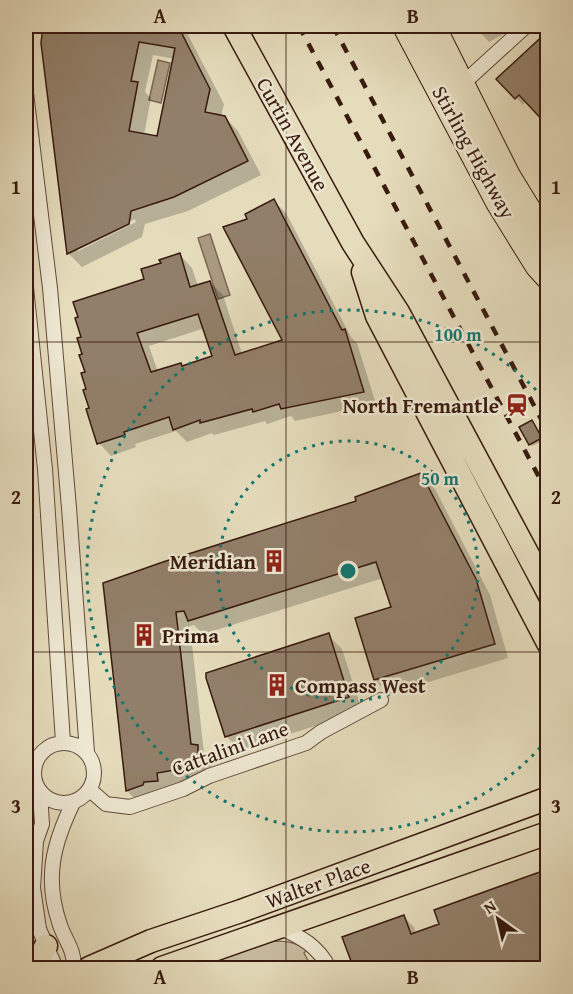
<svg xmlns="http://www.w3.org/2000/svg" width="573" height="994" font-family="'Gentium Book Plus',serif">
<style>
.green{fill:#c8bb9f;stroke:#806a57;stroke-width:1.5}
.water{fill:#aa9a81;stroke:#7c6753;stroke-width:1.5}
.shadow{fill:#0003;fill-rule:evenodd}
.building{fill:#927f69;stroke:#381a0f;stroke-width:1.5;fill-rule:evenodd}
.lines{fill:none;stroke-linecap:round;stroke-linejoin:round}
.street-casing{stroke:#634a3a;stroke-width:16}
.primary-casing{stroke:#381a0f;stroke-width:25}
.highway-casing{stroke:#381a0f;stroke-width:28}
.street{stroke:#eee8d3;stroke-width:14}
.primary{stroke:#e5dcbc;stroke-width:22}
.highway{stroke:#e5dcbc;stroke-width:26}
.rail{stroke:#381a0f;stroke-width:4.5;stroke-dasharray:10 10;stroke-linecap:butt}
.grid{fill:none;stroke:#381a0f;stroke-width:1.5;stroke-opacity:0.55}
.ring{fill:none;stroke:#0f766e;stroke-width:3;stroke-dasharray:3 6}
.labels{text-anchor:middle;dominant-baseline:central;stroke-width:5;stroke-linejoin:round;paint-order:stroke}
.street-label{font-size:21px;fill:#381a0f;stroke:#eee8d3}
.poi-label{font-size:21px;font-weight:bold;fill:#381a0f;stroke:#eee8d3;text-anchor:end}
.centre{fill:#0f766e;stroke:#eee8d3;stroke-width:3}
.ring-label{font-size:18px;text-anchor:middle;font-weight:bold;fill:#0f766e;stroke:#eee8d3;stroke-width:5;stroke-linejoin:round;paint-order:stroke}
.neatline{fill:none;stroke:#381a0f;stroke-width:2}
.grid-label{font-size:20px;text-anchor:middle;font-weight:bold;fill:#381a0f}
</style>
<rect width="100%" height="100%" fill="#e5dcbc"/>
<filter id="stains"><feTurbulence type="fractalNoise" baseFrequency=".00333" numOctaves="4"/><feColorMatrix values="0 0 0 0 .2 0 0 0 0 .09 0 0 0 0 .02 0 0 0 .5 -.17"/></filter>
<radialGradient id="worn" r=".72"><stop offset=".6" stop-color="#630" stop-opacity="0"/><stop offset="1" stop-color="#630" stop-opacity=".3"/></radialGradient>
<path class="green" d="M273 941C286 941 296 942 307 950L304 953 312 968H187Z"/>
<path class="water" d="M158 60 170 63 161 103 149 100Z
M210 234 230 295 218 299 198 238Z"/>
<path class="shadow" d="M45 26H191L193 30 188 35 224 104 221 116 224 117 238 131 261 175 188 211 145 224 142 237 82 267 69 254 42 43ZM153 55 174 59 158 137 144 135 151 98 145 92ZM135 219 136 222 78 251V247Z
M474 26H509L511 30 489 42Z
M548 35 526 101 523 105 499 79Z
M274 201 286 213 351 337 357 343 376 404 295 421 291 416 267 424 265 421 214 435 212 433 187 442 176 431 135 444 136 447 111 456 99 443 91 409 87 373 146 280 162 264 180 255 192 268 198 286 210 282 223 295 242 354 284 340 249 220ZM205 328 214 357 183 367 158 372 149 346Z
M534 424 543 441 532 446 530 444Z
M421 475 435 489 490 595 508 658 389 694 375 680 393 608 383 578 203 634 194 625 190 626 204 753 212 761 211 775 191 777 194 783 141 805 127 791 104 584 358 502Z
M328 635 342 649 362 711 240 750 226 736Z
M404 917 414 927 416 934 441 925 355 968Z"/>
<path class="building" d="M43 26H178L210 89 205 112 225 116 248 161 174 197 131 211 129 224 67 254 41 43ZM139 42 175 48 157 136 129 131 138 82 131 81Z
M548 31V126L519 95 515 99 496 79Z
M274 199 342 330 345 329 364 392 281 409 279 404 253 412 252 409 200 423V420L173 430 169 417 124 432 125 435 97 444 86 409 89 408 83 390 86 389 81 373 85 372 79 355 82 354 77 338 81 337 75 318 78 317 73 302 144 279 141 269 161 263 159 260 180 253 190 287 210 281 235 355 282 340 223 227 247 219 245 214ZM198 314 212 356 182 366 181 363 151 372 137 333Z
M532 420 542 438 529 445 519 427Z
M421 473 476 579 495 644 374 680 355 618 391 607 376 562 188 621 184 611 176 612 191 744 198 745V761L178 764 181 769 157 773 158 781 144 782 143 785 126 791 103 583 163 562 356 501 355 497Z
M329 633 349 697 225 737 206 678V673Z
M548 869V969H354L342 937 404 915 411 934 439 924 434 910Z"/>
<g class="lines">
<g class="street-casing">
<path id="street" d="M458 88 526 26
M26 93 50 288 69 508 87 752
M26 287 45 469 63 742
M34 773a30 30 0 1 1 60 0a30 30 0 1 1-60 0Z
M90 790 106 804 130 807 183 789 209 776 306 743 321 732 381 700
M40 793 42 824 36 841 33 888 39 929 55 966 59 968
M279 927C301 937 318 946 329 968
M73 968C76 952 65 940 60 925 44 879 53 844 73 803"/>
</g>
<g class="primary-casing">
<path id="primary" d="M234 26 353 243 398 312 548 592
M363 272 377 316 548 643
M33 968 46 946
M89 968 151 941 241 911 543 800 548 797
M162 968 548 833"/>
</g>
<g class="highway-casing">
<path id="highway" d="M406 26 499 202 538 265 548 276
M432 26 507 176 548 243"/>
</g>
<use href="#street" class="street"/>
<use href="#primary" class="primary"/>
<use href="#highway" class="highway"/>
<path class="rail" d="M299 26 548 494
M333 26 548 432"/>
</g>
<path class="grid" d="M286 26V968M26 342H548M26 652H548"/>
<g class="ring">
<circle cx="348" cy="571" r="130"/>
<path d="M546 741A261 261 0 1 1 546 401"/>
</g>
<defs>
<g id="station-bare" transform="scale(1.8)"><path d="M-3-6H3Q5-6 5-4V2Q5 4 3 4L4.5 6H3L1.5 4h-3L-3 6H-4.5L-3 4Q-5 4-5 2V-4Q-5-6-3-6ZM-3.5-4v3h7v-3ZM-3.5 1v1.5H-2V1ZM2 1v1.5H3.5V1Z" fill="#8f2418" stroke="#eee8d3" stroke-width="2.5" paint-order="stroke"/></g>
<g id="building-bare" transform="scale(1.8)"><path d="M-4-6H4V6H1V3H-1V6H-4ZM-2.5-4.3h1.7v1.8h-1.7ZM.8-4.3h1.7v1.8H.8ZM-2.5-1h1.7V.8h-1.7ZM.8-1h1.7V.8H.8Z" fill="#8f2418" stroke="#eee8d3" stroke-width="2.5" paint-order="stroke"/></g>
</defs>
<g fill-rule="evenodd">
<use href="#station-bare" x="517" y="405"/>
<use href="#building-bare" x="274" y="561"/>
<use href="#building-bare" x="144" y="635"/>
<use href="#building-bare" x="277" y="685"/>
</g>
<g class="labels">
<g class="street-label">
<text transform="translate(293 134) rotate(61)">Curtin Avenue</text>
<text transform="translate(474 152) rotate(61)">Stirling Highway</text>
<text transform="translate(230 748) rotate(-20)">Cattalini Lane</text>
<text transform="translate(318 883) rotate(-20)">Walter Place</text>
</g>
<g class="poi-label">
<text x="499" y="405">North Fremantle</text>
<text x="256" y="561">Meridian</text>
<text x="162" y="635" text-anchor="start">Prima</text>
<text x="295" y="685" text-anchor="start">Compass West</text>
</g>
</g>
<circle cx="348" cy="571" r="9" class="centre"/>
<g class="ring-label">
<text x="458" y="341">100 m</text>
<text x="440" y="485">50 m</text>
</g>
<rect width="573" height="994" fill="none" stroke="#e5dcbc" stroke-width="66"/>
<g transform="translate(498 919) rotate(326)" stroke="#eee8d3" stroke-width="4.5" paint-order="stroke">
<path d="M0-4.5L10 22L0 15L-10 22Z" fill="#381a0f"/>
<text y="-9" font-size="16" font-weight="bold" text-anchor="middle" fill="#381a0f">N</text>
</g>
<rect x="33" y="33" width="507" height="928" class="neatline"/>
<g class="grid-label">
<text x="160" y="23">A</text>
<text x="413" y="23">B</text>
<text x="16" y="194">1</text>
<text x="556" y="194">1</text>
<text x="16" y="504">2</text>
<text x="556" y="504">2</text>
<text x="16" y="813">3</text>
<text x="556" y="813">3</text>
<text x="160" y="984">A</text>
<text x="413" y="984">B</text>
</g>
<rect width="100%" height="100%" filter="url(#stains)"/>
<rect width="100%" height="100%" fill="url(#worn)"/>
</svg>
